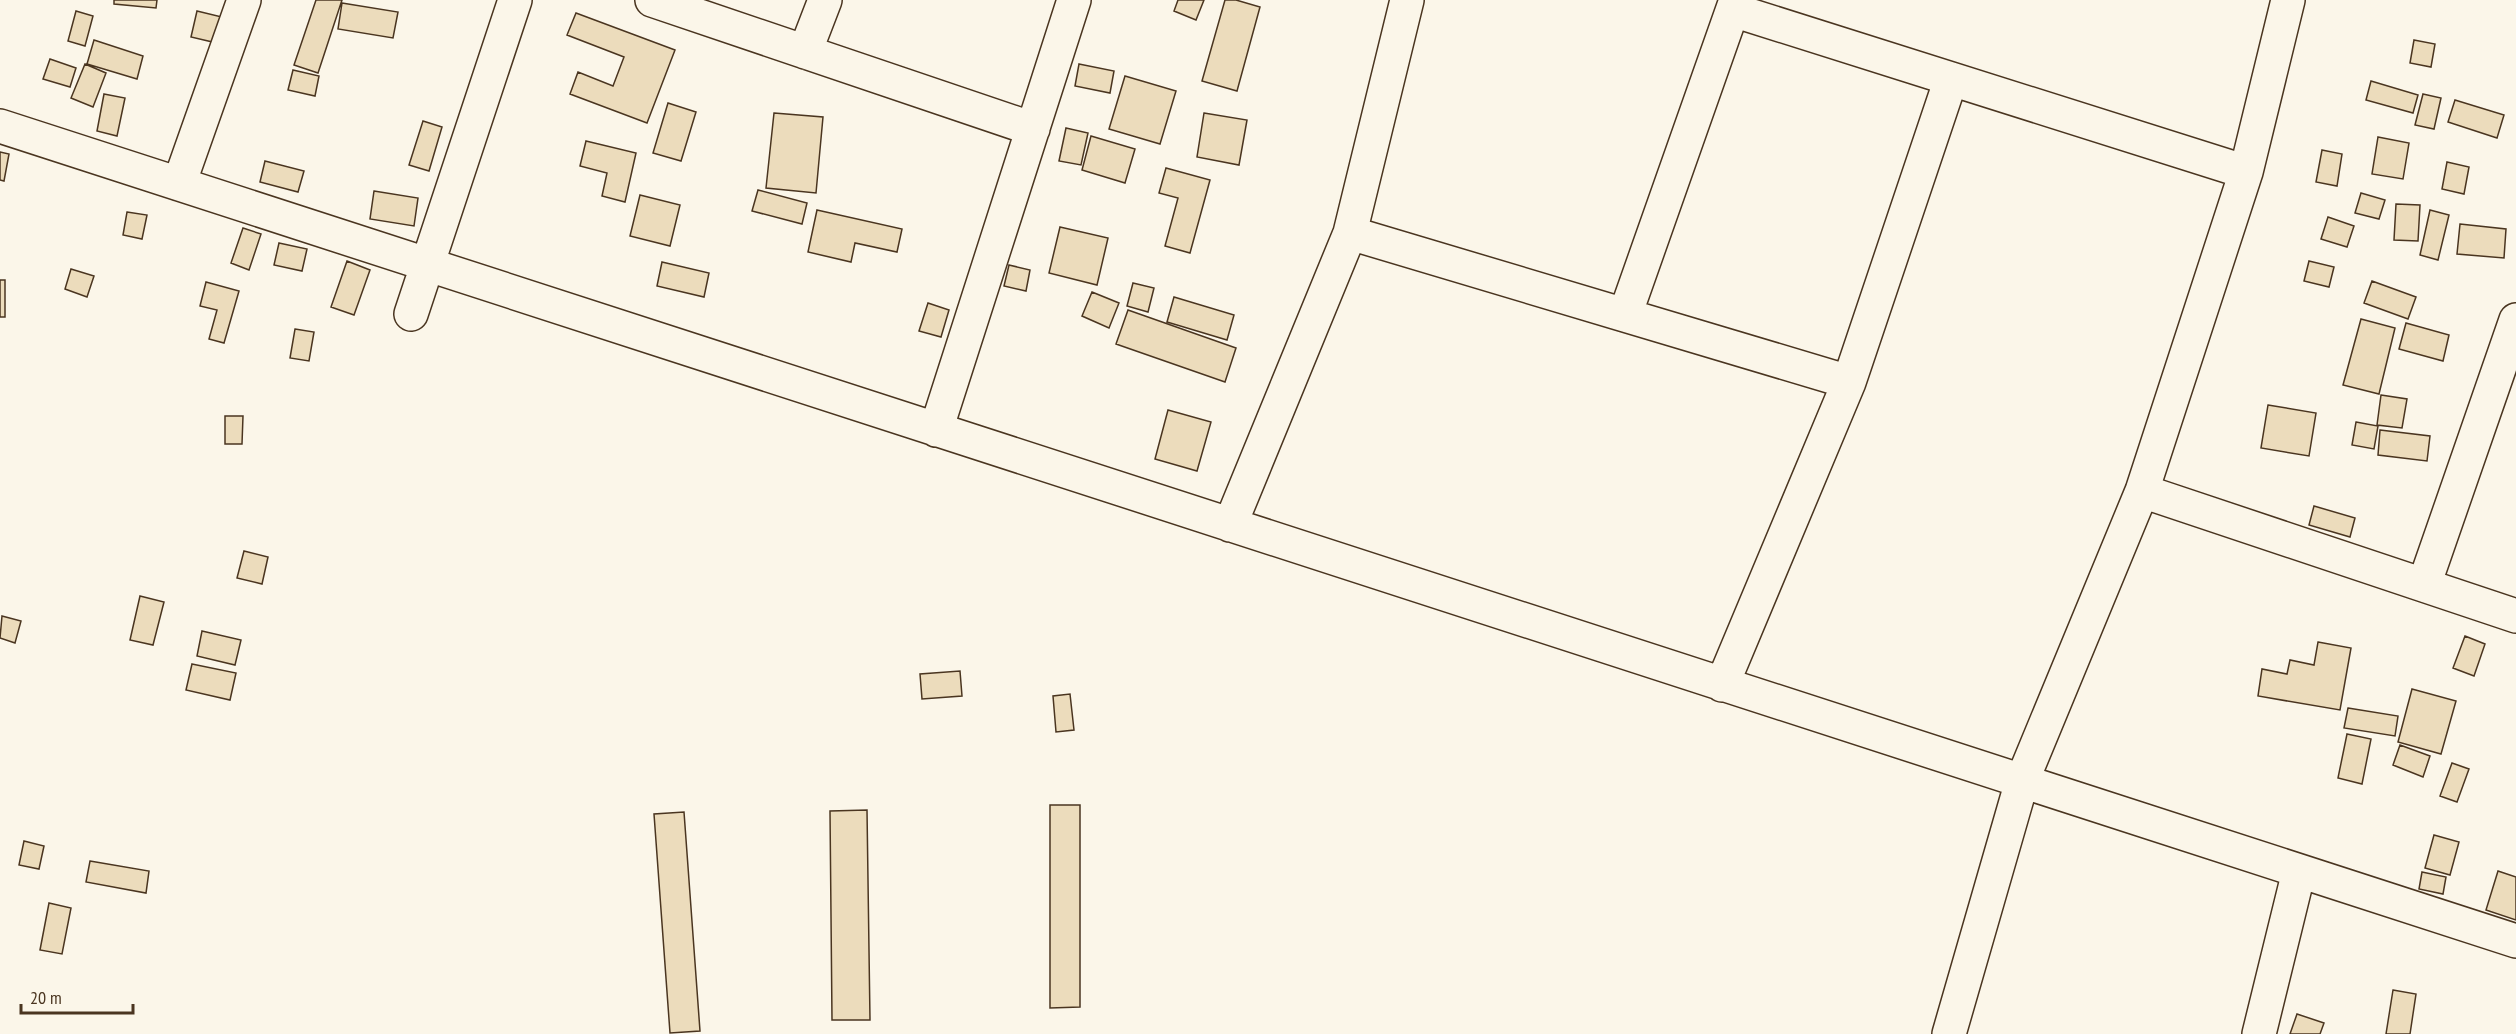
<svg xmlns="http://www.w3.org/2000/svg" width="2516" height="1034" font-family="'PT Sans Narrow',sans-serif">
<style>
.building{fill:#ecdcbc;stroke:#4a3520;stroke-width:1.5}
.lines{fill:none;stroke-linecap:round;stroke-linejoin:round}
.minor-casing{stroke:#4a3520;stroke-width:36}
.minor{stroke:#fbf6e9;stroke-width:33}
</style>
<rect width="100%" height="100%" fill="#fbf6e9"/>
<path class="building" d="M114 0H157L156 8 114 4Z
M316 0H342L318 73 294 65Z
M1178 0H1204L1196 20 1174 11Z
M1225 0H1236L1260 7 1237 91 1202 81Z
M342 3 398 12 393 38 338 29Z
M76 11 93 16 85 46 68 41Z
M197 11 226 18 221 44 191 37Z
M576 13 675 50 647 123 570 94 578 72 613 86 624 57 567 35Z
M94 40 143 56 137 79 87 64Z
M2414 40 2435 44 2431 67 2410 63Z
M50 59 76 68 70 87 43 79Z
M85 64 106 73 93 107 71 98Z
M1079 64 1114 71 1110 93 1075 86Z
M293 70 319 76 315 96 288 90Z
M1125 76 1176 91 1160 144 1109 129Z
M2371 81 2418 95 2413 113 2366 100Z
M104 94 125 98 117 136 97 131Z
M2423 94 2441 98 2434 129 2415 125Z
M2455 100 2504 115 2497 138 2448 122Z
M668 103 696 112 681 161 653 153Z
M774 113 823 117 816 193 766 188Z
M1204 113 1247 120 1239 165 1197 157Z
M423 121 442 127 429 171 409 165Z
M1066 128 1088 133 1081 165 1059 161Z
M1091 136 1135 149 1125 183 1082 170Z
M2378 137 2409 143 2403 179 2372 174Z
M586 141 636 153 625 202 602 196 607 173 580 166Z
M2322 150 2342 154 2337 186 2316 182Z
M0 152 9 154 4 181 0 180Z
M265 161 304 171 298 192 260 182Z
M2447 162 2469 167 2464 194 2442 189Z
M1166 168 1210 180 1190 253 1165 246 1178 198 1159 193Z
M758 190 807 203 802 224 752 211Z
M374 191 418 198 414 226 370 219Z
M2361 193 2385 200 2379 219 2355 213Z
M640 195 680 205 670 246 630 236Z
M2396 204 2420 205 2418 241 2394 240Z
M817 210 902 229 897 252 855 243 851 262 808 252Z
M2430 210 2449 215 2438 260 2420 255Z
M127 212 147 215 142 239 123 235Z
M2328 217 2354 226 2347 247 2321 239Z
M2460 224 2506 229 2504 258 2457 254Z
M1060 227 1108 238 1097 285 1049 273Z
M243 228 261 234 249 270 231 263Z
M279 243 307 249 302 271 274 265Z
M347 261 370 270 354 315 331 307Z
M2309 261 2334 267 2329 287 2304 281Z
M662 262 709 273 704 297 657 286Z
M1009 265 1030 270 1026 291 1004 286Z
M71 269 94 276 87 297 65 289Z
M0 280H5V317H0Z
M2372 281 2416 297 2408 319 2364 303Z
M206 282 239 291 224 343 209 339 217 310 200 306Z
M1133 283 1154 288 1148 312 1127 306Z
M1092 292 1119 303 1109 328 1082 316Z
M1174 297 1234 315 1227 340 1167 322Z
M928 303 949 310 941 337 919 331Z
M1128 310 1236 348 1225 382 1116 344Z
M2361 319 2395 328 2379 394 2343 385Z
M2406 323 2449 335 2443 361 2399 349Z
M295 329 314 332 309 361 290 358Z
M2381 395 2407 399 2402 428 2377 425Z
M2268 405 2316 413 2309 456 2261 448Z
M1168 410 1211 422 1197 471 1155 459Z
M225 416H243L242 444H225Z
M2356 422 2378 426 2374 449 2352 445Z
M2380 430 2430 436 2427 461 2378 455Z
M2314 506 2355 518 2350 537 2309 525Z
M244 551 268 557 262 584 237 578Z
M140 596 164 602 153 645 130 640Z
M2 616 21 621 15 643 0 638Z
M202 631 241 640 235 665 197 656Z
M2465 636 2485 644 2474 676 2453 668Z
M2318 642 2351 648 2340 710 2258 696 2262 669 2287 674 2290 660 2314 665Z
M192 664 236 673 230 700 186 690Z
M960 671 962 696 922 699 920 674Z
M2412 689 2456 701 2441 754 2398 742Z
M1070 694 1074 730 1056 732 1053 696Z
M2348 708 2398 716 2395 736 2344 728Z
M2347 734 2371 739 2362 784 2338 778Z
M2400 745 2430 756 2423 777 2393 765Z
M2452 763 2469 769 2457 802 2440 796Z
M1050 805H1080V1007L1050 1008Z
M867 810 870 1020H832L830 811Z
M684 812 700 1031 670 1033 654 814Z
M2434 835 2459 842 2450 875 2425 868Z
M24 841 44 846 39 869 19 865Z
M90 861 149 871 146 893 86 882Z
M2498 871 2516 877V920L2486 910Z
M2422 872 2446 877 2443 894 2419 889Z
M49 903 71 908 62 954 40 950Z
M2393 990 2416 994 2410 1034H2386Z
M2297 1014 2324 1023 2320 1034H2290Z"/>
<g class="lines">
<g class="minor-casing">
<path id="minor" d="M652 0 1033 129
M1733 10 2246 172
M805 52 825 0
M0 126 2516 941
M179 184 244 0
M1350 233 1849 382
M411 314 515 0
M1625 315 1736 0
M936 430 1074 0
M2142 491 2516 616
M1230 525 1350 233 1407 0
M2424 585 2516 320
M1722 685 1849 382 1951 79
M1949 1034 2022 781 2142 491 2246 172 2288 0
M2259 1034 2299 871"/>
</g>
<use href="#minor" class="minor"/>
</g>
<path d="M21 1004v9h112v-9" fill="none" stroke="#4a3520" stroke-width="3"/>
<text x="30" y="1004" font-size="18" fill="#4a3520" stroke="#fbf6e9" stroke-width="4.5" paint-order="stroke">20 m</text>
</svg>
